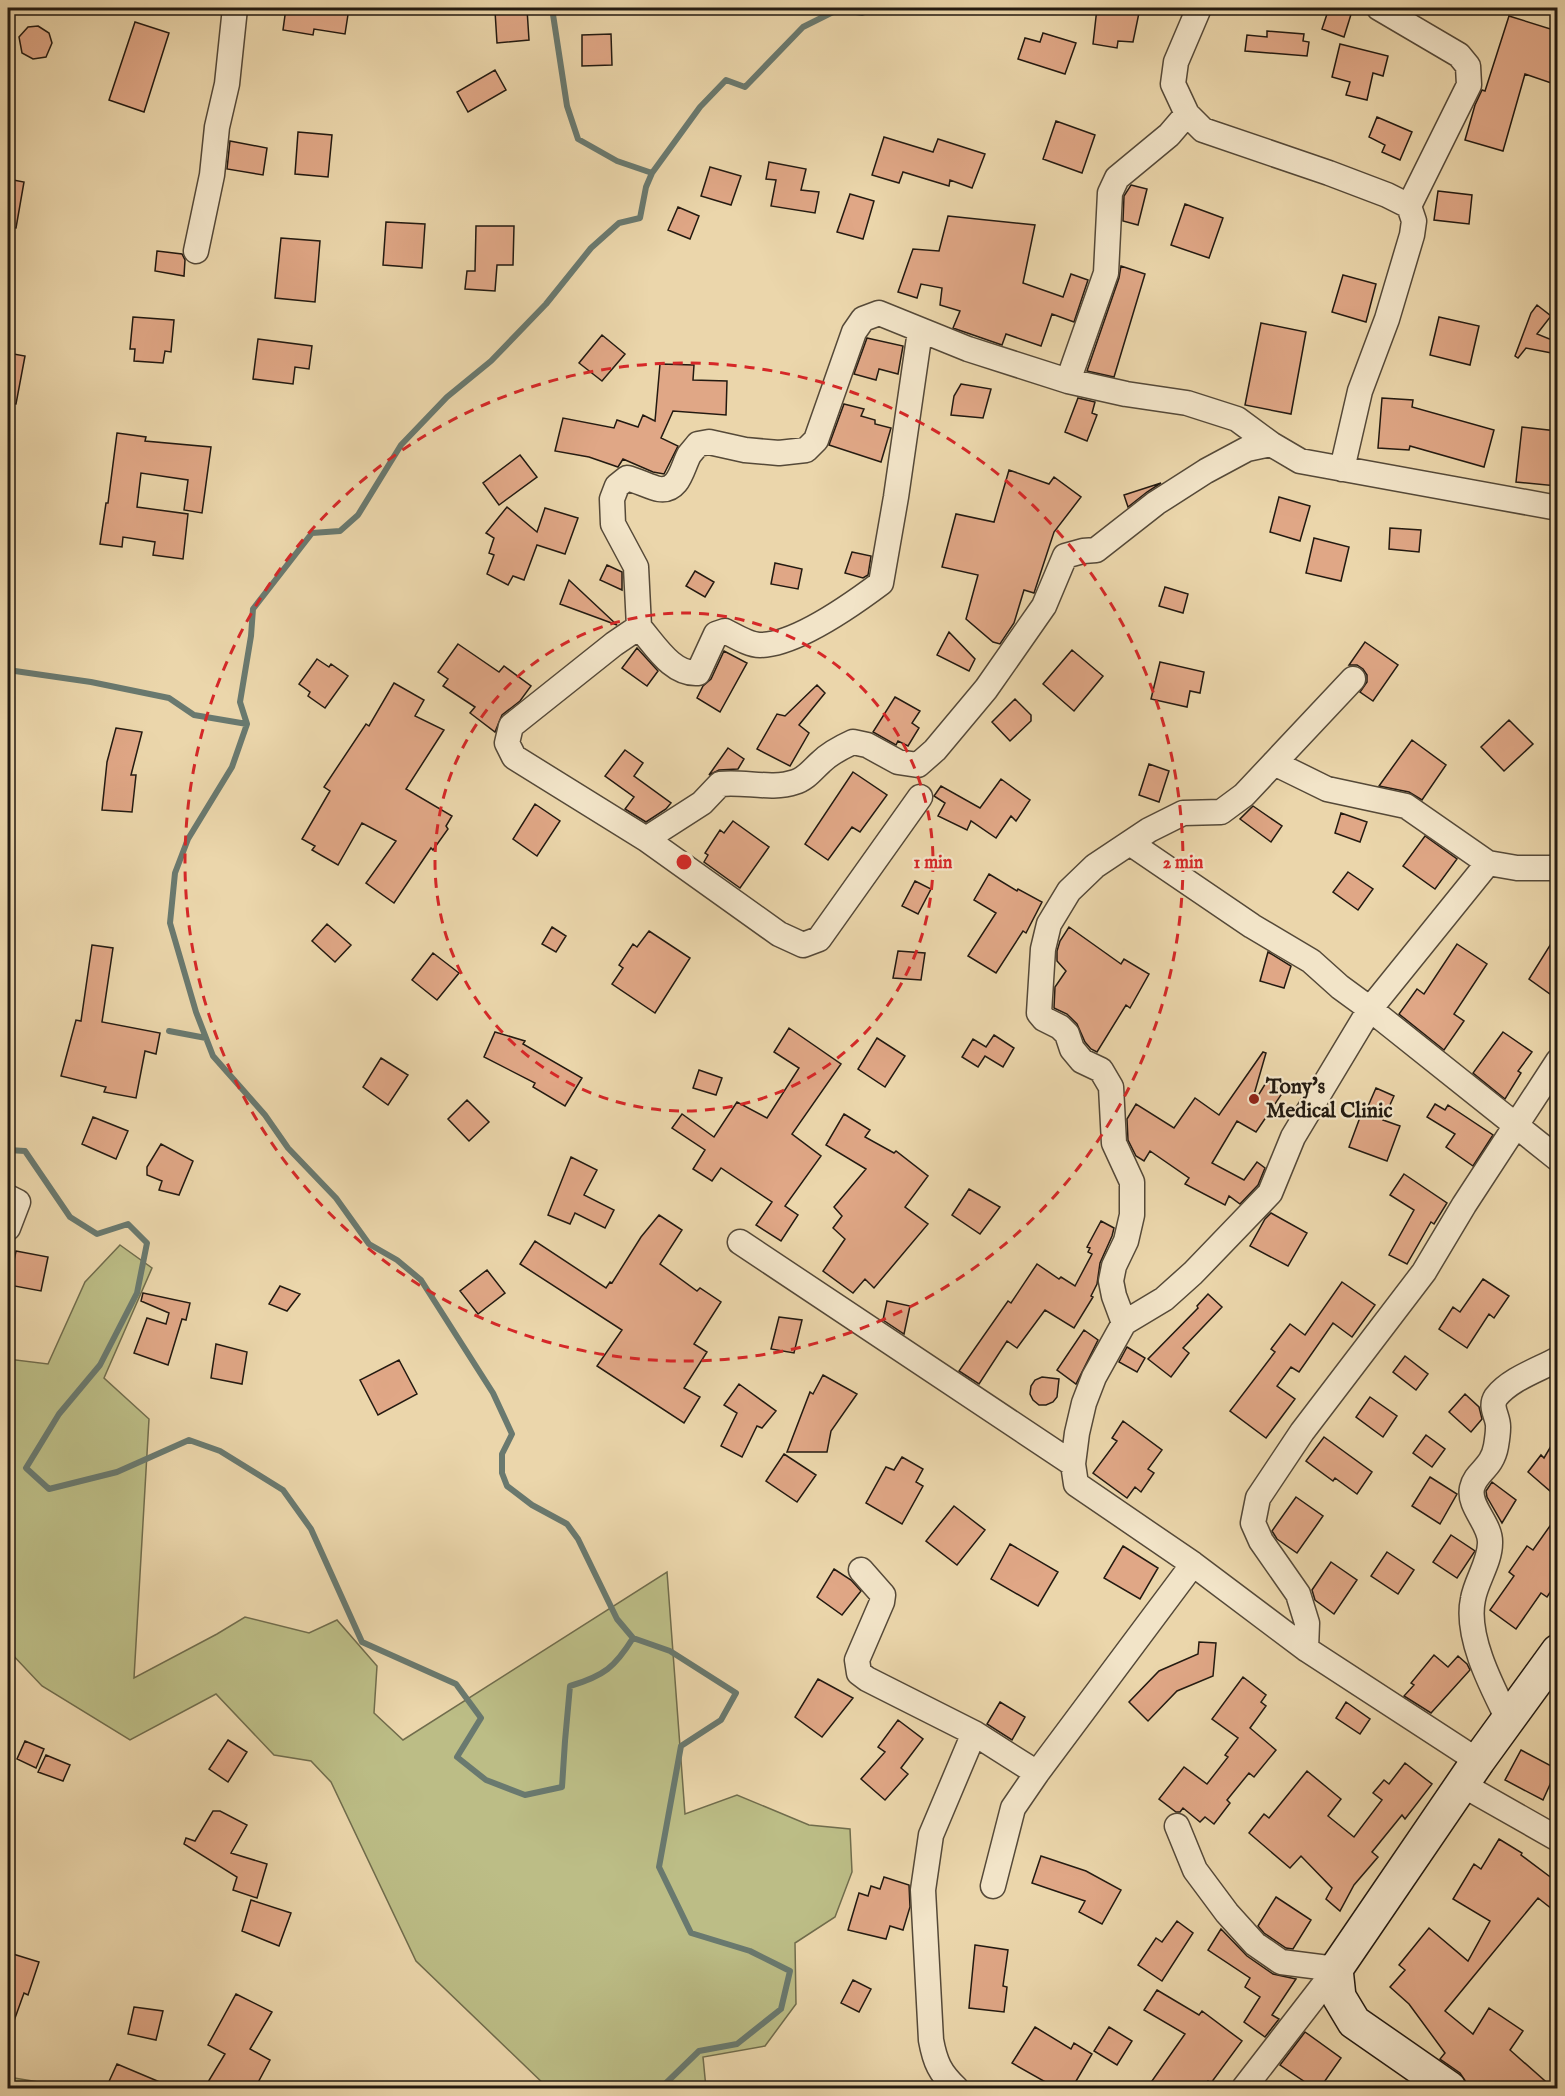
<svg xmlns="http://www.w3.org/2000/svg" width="1565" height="2096" font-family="'IM FELL English',serif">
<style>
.green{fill:#bcbd86;stroke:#706c4c;stroke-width:1.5}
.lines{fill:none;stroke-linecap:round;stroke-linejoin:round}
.stream{stroke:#69796f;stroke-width:6}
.building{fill:#e0a786;stroke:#231a11;stroke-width:1.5}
.street-casing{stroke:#554938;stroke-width:27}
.secondary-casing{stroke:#231a11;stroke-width:36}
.street{stroke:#f2e4c8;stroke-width:24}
.secondary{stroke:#f2e4c8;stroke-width:33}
.ring{fill:none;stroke:#d62828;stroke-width:3;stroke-dasharray:10 8}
.poi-dot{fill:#8f2418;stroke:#f2e4c8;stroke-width:2}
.labels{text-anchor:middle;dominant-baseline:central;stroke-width:4.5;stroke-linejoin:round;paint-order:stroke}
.poi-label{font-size:21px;font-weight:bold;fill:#231a11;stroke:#f2e4c8;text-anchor:start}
.centre{fill:#d62828;stroke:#f2e4c8;stroke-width:3}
.ring-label{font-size:18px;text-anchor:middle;font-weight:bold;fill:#d62828;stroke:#f2e4c8;stroke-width:4.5;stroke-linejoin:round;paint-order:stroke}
</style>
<rect width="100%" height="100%" fill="#ebd6ab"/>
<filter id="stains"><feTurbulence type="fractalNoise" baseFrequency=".00333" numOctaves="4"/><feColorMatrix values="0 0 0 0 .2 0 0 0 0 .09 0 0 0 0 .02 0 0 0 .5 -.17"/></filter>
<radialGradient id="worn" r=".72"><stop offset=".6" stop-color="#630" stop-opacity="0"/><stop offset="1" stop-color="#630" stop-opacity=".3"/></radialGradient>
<path class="green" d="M120 1245 152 1268 104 1378 149 1419 134 1678 217 1634 245 1617 309 1633 337 1620 377 1666 374 1713 403 1740 667 1572 685 1814 737 1795 809 1825 850 1829 852 1872 835 1917 795 1943 796 2004 765 2046 703 2057 706 2088H548L416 1961 331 1782 311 1761 274 1755 216 1694 130 1740 42 1686 8 1650V1359L48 1364 85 1282Z
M8 2077 57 2085 119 2086 121 2088H8Z"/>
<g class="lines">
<path class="stream" d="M552 8 567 106 578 139 617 161 652 173
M8 670 91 682 169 698 194 715 247 724 232 767 188 839 175 873 170 923 196 1012 213 1056 265 1115 288 1148 336 1198 369 1244 397 1260 421 1280 493 1393 512 1434 502 1454V1473L507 1486 532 1505 567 1524 578 1539 617 1619 633 1638 670 1651 736 1693 721 1720 681 1746 659 1867 691 1933 750 1951 790 1971 781 2009 737 2044 699 2051 661 2088
M247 724 240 702 251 636 253 609 312 533 340 531 358 515 401 445 447 397 491 361 546 304 591 248 619 223 640 218 646 187 652 173 700 107 726 80 745 87 803 27 839 9 862 13 874 8
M169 1031 206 1038
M8 1150 25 1151 70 1217 97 1234 128 1224 147 1243 137 1293 100 1365 59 1414 26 1468 49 1489 117 1472 189 1440 220 1451 283 1490 311 1529 362 1642 456 1684 481 1718 457 1757 486 1780 525 1795 562 1787 565 1741 570 1686C604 1676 615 1667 633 1638"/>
</g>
<path class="building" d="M286 8H349L345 34 314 29 313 35 283 30Z
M1097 8H1140L1133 42 1118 41 1117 48 1093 44Z
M1329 8H1353L1344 37 1322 29Z
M527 9 529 40 497 43 495 11Z
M1509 16 1557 31V85L1525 74 1503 151 1465 140 1475 105 1482 90 1485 91Z
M135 22 169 33 144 112 109 100Z
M38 26 49 33 52 43 46 57 33 59 22 53 19 37 28 27Z
M1267 31 1304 34 1303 41 1309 42 1307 56 1245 51 1247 35 1267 37Z
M1043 33 1076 43 1065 74 1018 59 1025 38 1040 42Z
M611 34 612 65 582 66V35Z
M1340 44 1388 56 1383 76 1373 73 1367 100 1346 95 1350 82 1332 77Z
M495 70 506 90 468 112 457 92Z
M1377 117 1412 132 1400 160 1382 152 1385 145 1369 137Z
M1056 121 1095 135 1082 173 1043 159Z
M298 132 332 135 328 177 295 174Z
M884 137 933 152 938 139 985 154 972 188 950 180 949 186 903 172 899 183 872 175Z
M230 141 267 148 263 175 227 169Z
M769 162 806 169 801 190 819 192 815 213 771 206 776 180 766 179Z
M710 167 741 176 731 205 701 196Z
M8 179 24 182 16 228 8 227Z
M1131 185 1147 189 1138 225 1123 221 1124 196Z
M1438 191 1472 195 1469 224 1434 220Z
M850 194 874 201 863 239 837 232Z
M1185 204 1223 218 1209 258 1171 245Z
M678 207 699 216 690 239 668 230Z
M948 216 1035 225 1023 283 1063 297 1071 274 1088 280 1074 322 1052 314 1041 346 1006 334 1002 345 953 328 960 311 940 305 942 288 921 284 917 298 898 292 913 249 939 251Z
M386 222 425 224 422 268 383 265Z
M476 226H514L513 265H497L495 291 465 289 467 271H475Z
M281 238 320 241 315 302 275 298Z
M157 251 182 254 185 260 184 276 155 271Z
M1121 266 1145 274 1114 377 1087 371 1119 278Z
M1343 275 1376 284 1366 322 1332 312Z
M1537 305 1551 316 1537 334 1557 342V354L1526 348 1518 358 1515 356 1531 313Z
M133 317 174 320 171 352 165 351 163 363 134 361 135 349H130Z
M1439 317 1479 326 1470 365 1430 355Z
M1261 323 1306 332 1291 414 1245 405Z
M602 335 625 354 602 381 579 363Z
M867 338 903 346 898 374 879 369 876 380 854 374Z
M258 339 312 346 309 369 295 367 293 384 253 379Z
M8 353 25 356 16 404 8 403Z
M660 364 694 365 693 380 727 381 726 415 673 411 661 438 678 446 664 474 653 472 623 459 618 467 589 457 555 451 563 418 614 428 617 420 638 427 643 415 655 421Z
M961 384 991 389 983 418 951 415 954 396Z
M1078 398 1095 402 1092 413 1097 415 1087 441 1065 432Z
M1382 398 1413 400 1412 407 1494 430 1484 467 1410 446 1409 450 1378 448Z
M844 404 864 409 861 416 875 420V424L891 428 881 462 829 445Z
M1522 427 1557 431V486L1516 482Z
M117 433 146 437 145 441 211 447 202 513 184 510 188 480 141 473 137 507 188 514 183 559 153 555 155 542 123 537 122 547 100 544 106 503H108Z
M520 455 537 477 499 505 483 483Z
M1009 470 1049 484 1054 477 1081 497 1054 532 1034 593 1024 590 1014 623 1000 644 993 642 966 619 978 575 942 567 956 514 994 522Z
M1161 483 1147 492 1128 507 1124 495Z
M1279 497 1310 506 1300 541 1270 532Z
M507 507 537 532 545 508 578 518 565 554 537 545 524 580 513 576 508 585 487 574 494 555 489 553 494 538 486 533Z
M1390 528 1421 530 1419 552 1389 549Z
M1314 538 1349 547 1341 581 1306 573Z
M852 552 871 556 868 575 863 578 845 573Z
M775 563 802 569 798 589 771 584Z
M607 565 622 572V590L600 580Z
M695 571 714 582 705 597 686 586Z
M569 580 617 625 560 604Z
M1165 587 1188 594 1183 613 1159 606Z
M949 632 975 659 969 671 937 655Z
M1365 642 1398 665 1373 701 1360 692 1367 682V675L1363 669 1357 665H1349Z
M458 644 499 672 504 666 531 686 520 701 502 715 495 732 470 713 475 707 443 686 448 679 438 672Z
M637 648 658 671 647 686 622 668Z
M1072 650 1103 676 1074 711 1043 684Z
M724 651 747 663 720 712 697 698 703 686 711 679Z
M317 659 329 667 331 664 348 676 325 708 308 696 310 692 299 684Z
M1160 662 1204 672 1200 693 1190 691 1187 707 1151 699Z
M394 683 424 700 415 716 444 730 406 789 452 816 446 826 448 829 433 850 431 848 394 903 366 883 396 841 362 823 338 865 312 850 315 846 302 839 330 791 324 787 366 724 369 726Z
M817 685 825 693 799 725 809 733 790 766 757 749 777 714 785 716Z
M895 697 920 711 912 723 919 728 908 746 898 741 896 745 873 732Z
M1015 699 1031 715V721L1010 741 992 722Z
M1509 720 1533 744 1504 771 1481 747Z
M116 728 142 732 131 775H136L132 812 102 810 107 762Z
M1412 740 1446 765 1422 800 1409 792 1379 786Z
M728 748 744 759 738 769 719 770 709 775Z
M625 750 643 763 634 776 671 803 666 809 646 822 625 809 634 797 605 776Z
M1149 764 1169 771 1159 802 1139 795Z
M853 772 887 795 860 832 852 827 828 860 805 844Z
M1001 779 1030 800 1016 821 1011 816 996 838 971 821 967 830 938 816 945 803 934 796 941 786 980 808Z
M535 804 560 821 537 856 513 839Z
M1253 806 1282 826 1271 842 1240 819Z
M1341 813 1367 822 1360 842 1335 833Z
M733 821 769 847 740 888 704 862 708 855 705 853 720 830 724 833Z
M1425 836 1457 859 1435 889 1403 866Z
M1348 872 1373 889 1358 910 1333 892Z
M989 874 1017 891 1018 889 1042 902 1026 933 1023 931 996 973 968 956 996 913 974 900Z
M915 881 931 889 918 914 902 906Z
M327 924 351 945 335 962 312 941Z
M552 927 566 936 556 952 542 944Z
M1069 927 1121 964 1124 959 1149 974 1130 1008 1126 1005 1097 1052 1091 1049 1085 1042 1077 1024 1067 1014 1054 1008 1055 987 1066 971 1057 961V951L1060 941Z
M649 931 690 958 655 1013 612 984 623 968 619 965 633 944 637 947Z
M1557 934V999L1529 979Z
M1457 944 1487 964 1454 1014 1464 1021 1444 1050 1399 1014 1417 989 1424 994Z
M92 945 113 948 102 1022 160 1033 156 1054 145 1051 136 1098 104 1092 106 1087 61 1076 76 1020 81 1021Z
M898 951 925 953 921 980 893 978Z
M1268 952 1291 966 1284 988 1260 981Z
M433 953 459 973 437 1000 412 980Z
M789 1028 841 1064 792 1134 821 1156 785 1206 798 1215 781 1241 756 1225 772 1202 721 1168 712 1181 693 1169 705 1150 672 1128 682 1114 714 1137 737 1102 767 1118 799 1068 774 1052Z
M495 1032 525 1041 523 1044 582 1078 565 1106 533 1087 535 1083 484 1057Z
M1503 1032 1532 1052 1518 1071 1521 1073 1505 1099 1473 1073Z
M994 1035 1014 1048 1003 1067 985 1056 978 1067 962 1057 973 1039 986 1047Z
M877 1038 905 1056 885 1087 858 1069Z
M1263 1052 1266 1053 1253 1098 1256 1099 1267 1081 1283 1092 1256 1132 1237 1121 1212 1163 1244 1180 1257 1162 1265 1168 1258 1185 1240 1204 1229 1196 1225 1205 1185 1184 1189 1178 1150 1151 1144 1161 1136 1156 1128 1140 1127 1119 1136 1104 1174 1128 1195 1098 1219 1115Z
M381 1058 408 1075 388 1105 363 1087Z
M699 1070 722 1078 716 1095 693 1088Z
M1376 1088 1394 1096 1383 1120 1400 1126 1387 1161 1349 1147 1362 1112 1365 1113Z
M467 1100 489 1122 469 1141 448 1119Z
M1435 1104 1445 1110 1448 1105 1493 1135 1473 1166 1446 1147 1455 1134 1427 1117Z
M844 1114 870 1130 865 1137 894 1153 896 1151 928 1176 905 1207 928 1224 874 1288 865 1279 853 1293 823 1271 845 1239 833 1228 842 1216 834 1207 866 1169 826 1145Z
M93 1117 128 1131 116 1159 82 1144Z
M161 1144 193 1161 179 1195 159 1190 162 1181 147 1175V1167Z
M571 1157 597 1170 584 1195 614 1210 605 1228 575 1213 570 1224 548 1215Z
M1404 1174 1447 1203 1434 1224 1431 1222 1407 1264 1389 1255 1414 1210 1390 1195Z
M969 1189 1000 1207 980 1234 952 1215Z
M1271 1213 1307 1233 1288 1266 1250 1246 1265 1219Z
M659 1215 682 1230 660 1264 697 1291 700 1288 721 1302 694 1344 707 1352 684 1388 700 1397 684 1423 597 1366 622 1330 520 1264 535 1241 606 1288 610 1282 612 1283 641 1237Z
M1101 1221 1114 1228 1112 1236 1100 1263 1097 1284 1091 1296 1093 1297 1074 1328 1045 1310 1017 1348 1007 1341 979 1384 959 1371 1008 1301 1011 1303 1037 1264 1059 1279 1061 1277 1075 1286 1092 1254 1088 1252 1090 1248 1087 1247Z
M16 1251 48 1257 41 1291 9 1285Z
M487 1270 505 1293 478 1314 460 1291Z
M1483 1279 1509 1296 1494 1318 1489 1314 1467 1348 1439 1329 1453 1307 1460 1312Z
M1342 1282 1375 1305 1352 1337 1333 1323 1299 1372 1291 1367 1277 1386 1295 1399 1266 1438 1230 1411 1275 1352 1271 1349 1290 1324 1305 1335Z
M280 1286 300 1294 287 1311 269 1304Z
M143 1293 190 1303 186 1320 182 1319 168 1365 134 1353 147 1318 166 1324 169 1313 141 1301Z
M1208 1294 1222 1307 1183 1348 1189 1353 1171 1377 1148 1359 1198 1308 1197 1306Z
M887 1301 910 1306 904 1334 883 1320Z
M779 1317 802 1320 794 1353 771 1349Z
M1084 1330 1098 1340 1076 1384 1057 1370Z
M216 1344 247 1352 242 1384 211 1378Z
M1127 1347 1145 1358 1137 1372 1119 1362Z
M1405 1356 1428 1374 1416 1390 1393 1372Z
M399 1360 417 1394 378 1415 360 1380Z
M823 1375 857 1394 831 1431 827 1452H787L810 1392 813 1394Z
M1042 1377 1059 1379 1057 1397 1053 1402 1046 1405H1039L1033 1400 1030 1394 1031 1386 1035 1380Z
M739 1384 776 1411 762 1428 757 1426 742 1457 721 1446 737 1413 724 1405Z
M1465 1394 1479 1407 1482 1419 1471 1432 1449 1412Z
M1370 1397 1397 1416 1383 1437 1356 1417Z
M1123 1421 1162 1450 1148 1469 1154 1473 1141 1492 1135 1487 1127 1498 1093 1473 1117 1441 1112 1438Z
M1426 1435 1445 1449 1432 1467 1413 1453Z
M1557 1436V1497L1528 1472 1541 1455 1544 1458Z
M1324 1437 1372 1472 1357 1494 1335 1478 1333 1481 1306 1461Z
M784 1454 816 1475 797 1502 766 1481Z
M902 1457 923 1469 916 1482 923 1486 902 1524 866 1503 886 1467 894 1470Z
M1430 1477 1457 1494 1440 1524 1412 1506Z
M1492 1482 1516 1500 1502 1523 1487 1497 1486 1491Z
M1296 1497 1323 1516 1297 1553 1277 1539 1272 1531Z
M954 1506 985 1530 957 1565 926 1541Z
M1557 1516V1582L1547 1597 1541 1593 1516 1629 1490 1610 1514 1576 1509 1572 1527 1546 1533 1550Z
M1451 1535 1475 1551 1457 1578 1433 1562Z
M1010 1544 1058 1572 1038 1606 991 1579Z
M1123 1546 1158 1568 1140 1599 1104 1578Z
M1387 1552 1414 1570 1398 1594 1371 1576Z
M1331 1562 1357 1580 1334 1614 1315 1600 1312 1590Z
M834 1569 851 1580 861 1591 842 1615 817 1597Z
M1199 1642 1216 1643 1213 1676 1177 1691 1148 1721 1129 1702 1159 1671 1198 1654Z
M1434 1655 1448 1667 1458 1656 1467 1664 1470 1670 1431 1713 1404 1696 1414 1685 1411 1683Z
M1243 1677 1266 1695 1261 1702 1266 1706 1250 1728 1276 1750 1254 1777 1249 1773 1227 1800 1230 1803 1214 1824 1205 1817 1200 1822 1183 1808 1180 1812H1176L1159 1799 1184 1767 1207 1784 1228 1757 1225 1755 1238 1738 1212 1719Z
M818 1679 853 1698 822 1737 795 1717Z
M1000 1702 1025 1717 1012 1740 987 1724Z
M1346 1702 1370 1719 1360 1734 1336 1718Z
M898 1720 923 1739 901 1768 908 1774 885 1800 861 1779 885 1752 878 1747Z
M228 1740 247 1752 228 1782 209 1769Z
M25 1741 44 1749 36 1768 17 1759Z
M1521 1750 1557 1769 1543 1800 1505 1780Z
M46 1755 70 1765 63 1781 38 1772Z
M1405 1763 1432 1784 1405 1819 1402 1815 1372 1852 1378 1857 1354 1885 1340 1911 1326 1899 1332 1888 1301 1856 1290 1868 1249 1833 1264 1814 1269 1818 1307 1771 1341 1799 1328 1816 1354 1837 1382 1800 1373 1793 1384 1780 1389 1784Z
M213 1811H220L247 1825 231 1853 267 1864 257 1898 233 1890 237 1877 184 1844 186 1838 195 1841Z
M1499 1839 1522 1853 1521 1855 1557 1882V1913L1538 1898 1445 2011 1473 2034 1489 2008 1523 2031 1510 2050 1553 2088H1470L1460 2073 1440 2059 1445 2053 1409 2004 1390 1987 1405 1970 1399 1965 1429 1928 1468 1961 1490 1921 1453 1899 1474 1864 1481 1869Z
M1041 1856 1086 1871 1121 1890 1102 1924 1079 1912 1085 1901 1032 1883Z
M884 1877 909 1885 910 1907 903 1930 890 1926 886 1939 848 1930 859 1893 868 1896 871 1886 880 1889Z
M1276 1897 1311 1920 1293 1949 1286 1948 1264 1933 1258 1926Z
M251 1900 291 1913 279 1946 242 1931Z
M1177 1921 1193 1933 1162 1981 1138 1965 1156 1938 1162 1942Z
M1221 1929 1247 1956 1273 1974 1296 1979 1272 2015 1279 2019 1265 2037 1244 2022 1260 1997 1245 1987 1250 1978 1208 1950Z
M975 1945 1008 1950 1003 1986 1007 1987 1004 2012 969 2008Z
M13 1954 39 1962 28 1995 24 1993 10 2032H8V1972Z
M853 1980 871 1989 859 2012 841 2003Z
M1157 1990 1199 2015 1202 2011 1242 2041 1211 2083 1208 2081 1203 2088H1147L1185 2034 1144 2010Z
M236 1994 272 2012 250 2049 270 2060 255 2088H219L208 2082 225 2054 208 2045Z
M134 2007 163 2011 156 2040 128 2034Z
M1035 2027 1071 2049 1074 2043 1092 2054 1072 2088H1056L1012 2063Z
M1109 2027 1132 2041 1117 2065 1094 2051Z
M1305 2032 1341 2058 1320 2088H1314L1280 2065Z
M117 2064 174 2088H106Z"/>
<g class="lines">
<g class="street-casing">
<path id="street" d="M1199 8 1176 62 1173 84 1187 114 1203 130 1329 173 1387 195 1409 206 1414 221 1412 235 1387 319 1360 391 1342 469
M1379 8 1459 55 1468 66 1469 85 1409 206
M196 251 212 175 217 127 227 84 235 8
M1068 381 1106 273 1110 193 1117 178 1169 135 1187 114
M639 627C655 645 672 675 698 673L716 634 725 631C735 636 749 645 760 645 796 645 853 604 881 583L896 497 920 331
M1274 763 1327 789 1406 806 1488 863 1517 868H1558
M920 797 819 939 803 945 779 934 646 839 514 757 507 743 511 726 614 644 639 627 636 567 613 524 612 499 617 486 627 478C636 480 652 488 659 489 679 492 682 468 689 455 692 451 695 448 698 444L709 442 745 450 779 453 806 450 816 440 854 332 863 319 879 313 968 349 1068 381 1126 394 1187 403 1237 419 1271 444 1300 461 1558 508
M646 839 702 803 720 784C744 781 772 790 795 782 806 779 813 769 821 762 830 753 842 747 853 742L867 745 898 762 918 765 935 750 986 689 1044 606 1065 556 1083 551 1096 550 1156 503 1206 471 1247 449 1271 444
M1130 843 1252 926 1311 961 1340 987 1370 1009 1488 863
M8 1197 18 1202 8 1228
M740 1242 1073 1464
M1124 1323 1114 1296 1111 1281 1114 1266 1126 1241 1132 1215V1182L1114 1143 1111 1087 1101 1070 1082 1061 1072 1049 1067 1034 1060 1027 1044 1019 1039 1013 1043 949 1049 924 1069 891 1095 866 1149 830 1183 813 1221 812 1244 795 1353 679
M861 1570 883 1595 882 1602 857 1660 859 1673 867 1679 974 1733 1037 1773
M1306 1649 1307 1623 1298 1594 1261 1541 1253 1523 1258 1498 1302 1432 1424 1272 1464 1205 1558 1061
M1508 1719C1492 1687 1465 1636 1473 1599 1476 1581 1490 1562 1490 1543 1491 1524 1468 1507 1472 1488 1476 1471 1492 1469 1496 1446 1497 1440 1498 1433 1498 1428 1499 1417 1489 1408 1496 1397 1510 1379 1538 1370 1558 1359
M1478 1761 1306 1649 1193 1564 1076 1484 1073 1464 1077 1433 1084 1403 1094 1377 1124 1323 1164 1299 1193 1273 1270 1193 1293 1137 1370 1009 1558 1159
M1463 1785 1558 1839
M1177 1826 1195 1870 1227 1913 1255 1944 1281 1962 1336 1969
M993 1886 1013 1808 1037 1773 1193 1564
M956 2088C940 2073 935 2062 931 2040L923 1890 931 1835 974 1733
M1244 2088 1336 1969"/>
</g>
<g class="secondary-casing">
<path id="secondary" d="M1449 2088 1354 2022 1339 1997 1336 1969 1478 1761 1558 1651"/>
</g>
<use href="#street" class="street"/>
<use href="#secondary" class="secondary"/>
</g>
<g class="ring">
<circle cx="684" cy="862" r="249"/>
<circle cx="684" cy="862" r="499"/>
</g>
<circle class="poi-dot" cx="1254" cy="1099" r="6"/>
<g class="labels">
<g class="poi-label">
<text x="1266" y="1087">Tony's<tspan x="1266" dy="24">Medical Clinic</tspan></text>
</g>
</g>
<circle cx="684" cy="862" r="9" class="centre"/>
<g class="ring-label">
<text x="933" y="868">1 min</text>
<text x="1183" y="868">2 min</text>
</g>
<rect width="1565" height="2096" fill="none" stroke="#ebd6ab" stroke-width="30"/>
<rect x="9" y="9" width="1547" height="2078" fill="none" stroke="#231a11" stroke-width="3"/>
<rect x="15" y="15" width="1535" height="2066" fill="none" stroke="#231a11" stroke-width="1.5"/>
<rect width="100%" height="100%" filter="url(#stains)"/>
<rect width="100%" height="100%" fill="url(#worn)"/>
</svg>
